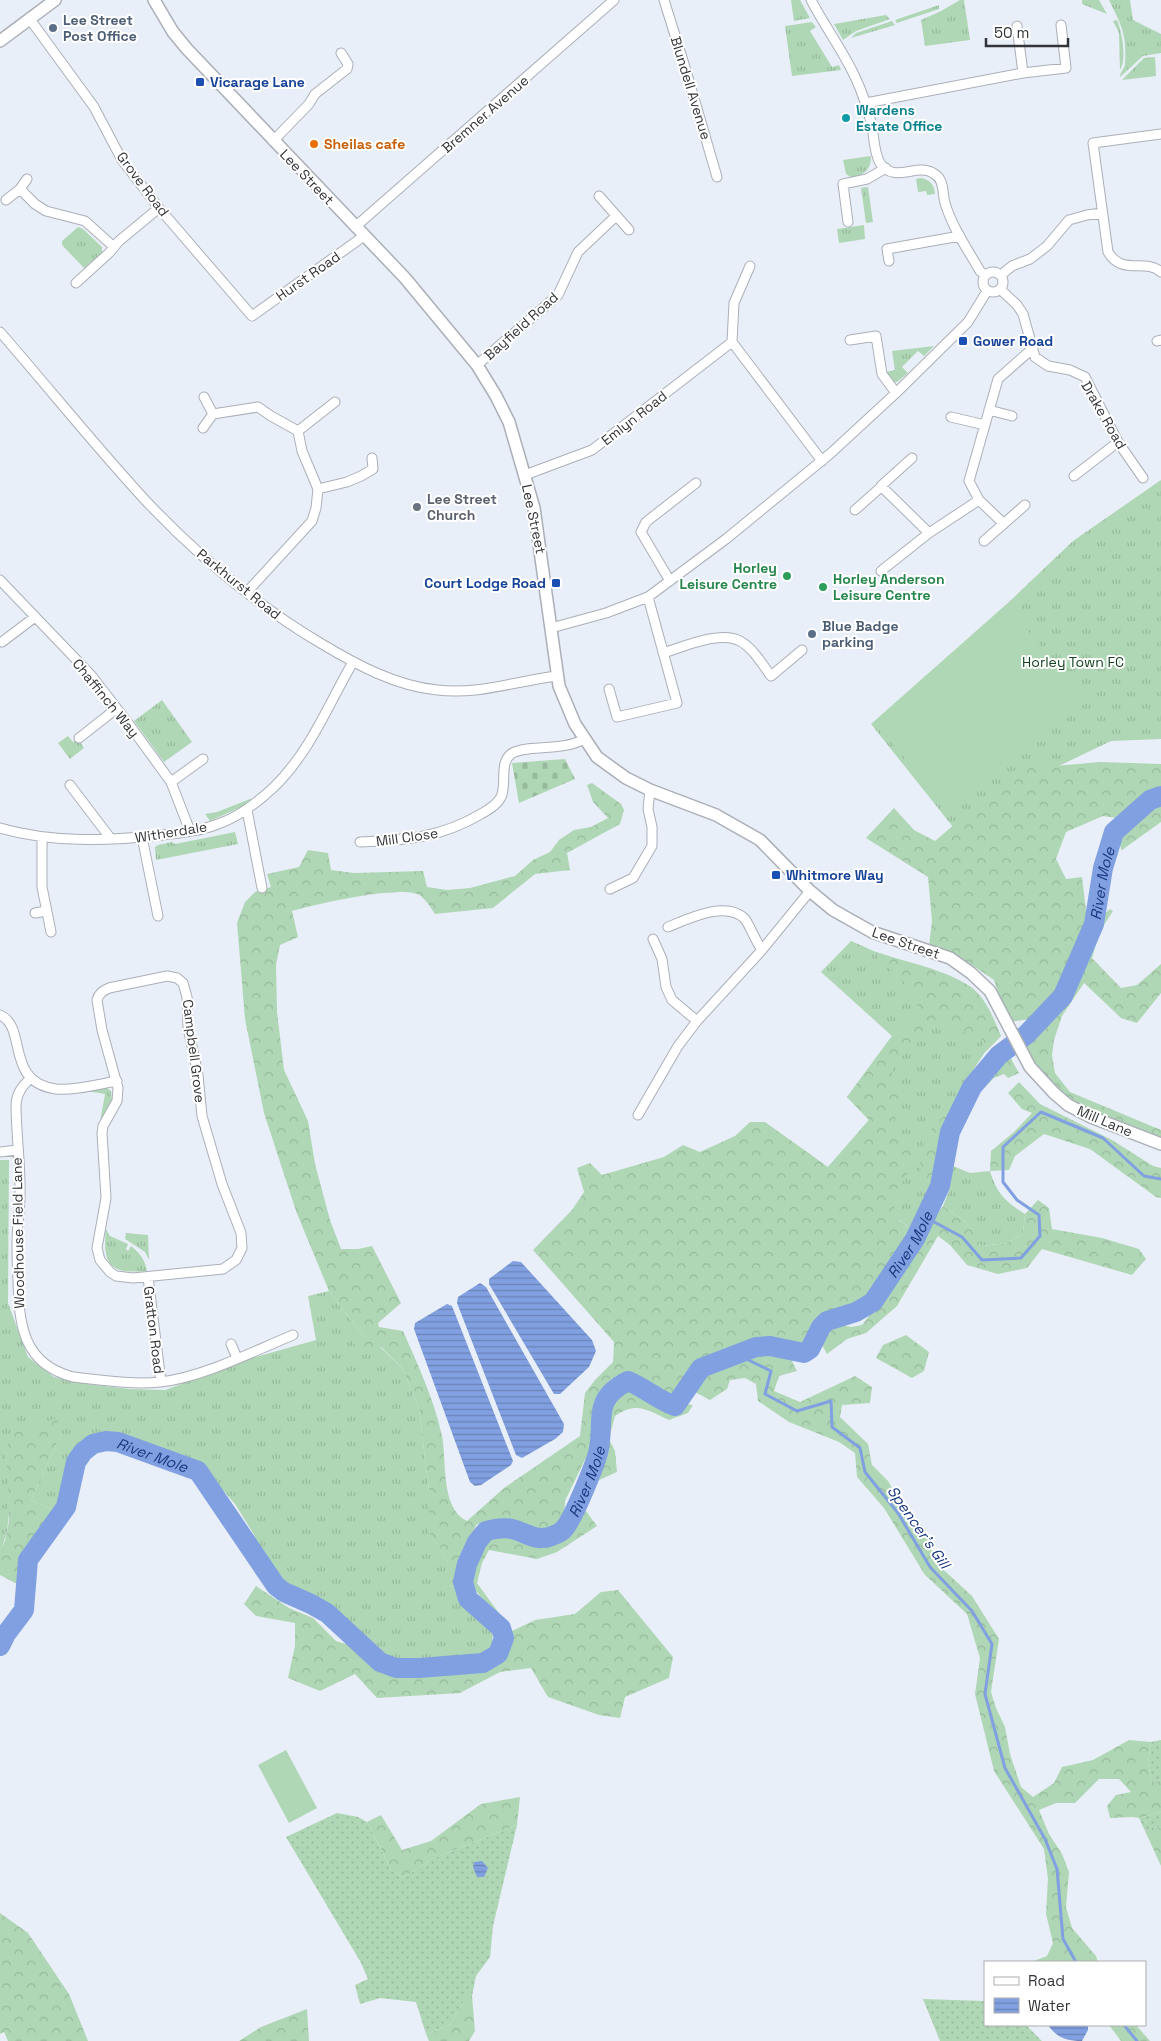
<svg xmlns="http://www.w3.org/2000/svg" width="1161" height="2041" font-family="'Space Grotesk',sans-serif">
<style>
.grass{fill:url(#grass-tufts)}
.forest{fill:url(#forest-crowns)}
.cemetery{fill:url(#cemetery-stones)}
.garden{fill:url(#garden-dots)}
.pitch{fill:#afd7b5}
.water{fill:url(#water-rules)}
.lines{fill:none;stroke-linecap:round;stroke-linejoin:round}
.stream{stroke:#81a0e1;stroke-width:3}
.river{stroke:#81a0e1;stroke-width:20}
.minor-casing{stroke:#aaafb8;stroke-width:11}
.tertiary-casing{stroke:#aaafb8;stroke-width:14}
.minor{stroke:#fff;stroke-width:9}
.tertiary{stroke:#fff;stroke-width:11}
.service-dot{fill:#5c6f8a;stroke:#fff;stroke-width:2}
.transit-dot{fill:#1a4fb4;stroke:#fff;stroke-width:2}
.culture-dot{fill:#0f9aa8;stroke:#fff;stroke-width:2}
.food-dot{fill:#e8710a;stroke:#fff;stroke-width:2}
.worship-dot{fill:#6b7280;stroke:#fff;stroke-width:2}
.leisure-dot{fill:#2e9e5b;stroke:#fff;stroke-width:2}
.labels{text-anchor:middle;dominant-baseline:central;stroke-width:4;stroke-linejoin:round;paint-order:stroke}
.service-label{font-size:14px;font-weight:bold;fill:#4e5e75;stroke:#fff;text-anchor:start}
.transit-label{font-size:14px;font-weight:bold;fill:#164399;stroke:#fff;text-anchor:start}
.street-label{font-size:14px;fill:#333538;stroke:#fff}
.culture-label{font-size:14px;font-weight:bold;fill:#0d838f;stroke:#fff;text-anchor:start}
.food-label{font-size:14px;font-weight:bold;fill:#c56008;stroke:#fff;text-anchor:start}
.worship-label{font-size:14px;font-weight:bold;fill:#5b616d;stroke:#fff;text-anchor:start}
.leisure-label{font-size:14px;font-weight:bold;fill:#27864d;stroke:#fff;text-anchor:end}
.park-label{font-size:14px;fill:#12421f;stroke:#fff}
.water-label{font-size:15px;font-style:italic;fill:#183681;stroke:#fff}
</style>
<defs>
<pattern id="grass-tufts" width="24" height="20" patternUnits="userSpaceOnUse" patternTransform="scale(1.25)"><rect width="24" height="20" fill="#afd7b5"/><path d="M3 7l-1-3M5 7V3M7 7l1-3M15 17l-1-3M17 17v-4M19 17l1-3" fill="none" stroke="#97b99c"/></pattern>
<pattern id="forest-crowns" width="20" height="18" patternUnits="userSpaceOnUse" patternTransform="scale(1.25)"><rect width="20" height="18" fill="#afd7b5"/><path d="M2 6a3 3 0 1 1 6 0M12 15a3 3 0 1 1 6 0" fill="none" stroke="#97b99c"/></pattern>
<pattern id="cemetery-stones" width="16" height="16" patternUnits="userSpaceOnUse" patternTransform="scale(1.25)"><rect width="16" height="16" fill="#afd7b5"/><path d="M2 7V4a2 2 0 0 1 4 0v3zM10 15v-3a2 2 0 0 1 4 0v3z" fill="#97b99c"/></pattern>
<pattern id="garden-dots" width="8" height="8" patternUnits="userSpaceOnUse" patternTransform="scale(1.25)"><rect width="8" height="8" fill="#afd7b5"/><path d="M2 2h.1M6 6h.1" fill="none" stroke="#97b99c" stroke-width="1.8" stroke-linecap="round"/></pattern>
<pattern id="water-rules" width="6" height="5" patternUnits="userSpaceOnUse" patternTransform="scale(1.25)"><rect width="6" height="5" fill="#81a0e1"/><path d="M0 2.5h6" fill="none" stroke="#6a83b7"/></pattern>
</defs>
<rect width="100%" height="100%" fill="#e9eff8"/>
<path class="grass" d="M791 0H800L810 18 794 21Z
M960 0H964L970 40 925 46 921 20 941 11Z
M1082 0H1099L1107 14 1082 4Z
M1109 0H1130L1133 20 1161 34V53L1143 56 1120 77C1120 71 1125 69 1125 63 1127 35 1121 24 1109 0Z
M939 5V9L897 23 895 20Z
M886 15 890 19 856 31 843 40 834 24Z
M1117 20C1122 31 1127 60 1120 70L1119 33 1113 21Z
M892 21 895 25 851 38 856 33Z
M812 22 816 27 810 31 832 67 839 65 841 70 792 76 785 26Z
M1155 57 1156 76 1122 80 1144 58Z
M871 156C871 170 865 174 852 178L846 174 843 160Z
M921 178C930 180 934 184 935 194L927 195 926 191 918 192 916 179Z
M868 187 873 222 866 223 861 188Z
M864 225 865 239 839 243 837 229Z
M78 227 83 229 102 247V253L84 268 62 245V241Z
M934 346 924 356 918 351 902 367 908 373 897 382H892L886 372 895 370 892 351Z
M1161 480V739L1111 741 1042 774 961 837 871 724 1010 601 1073 541Z
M162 700 192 742 164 762 134 721Z
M68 736 73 742 78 739 84 748 70 759 58 743Z
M250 799H252L241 807 210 821 205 814 217 812Z
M235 832 238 844 156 860 155 847 158 845 172 842 175 844Z
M851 941 876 952 942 973 971 987 989 1010 1001 1036 985 1052 968 1078 952 1111 942 1141 939 1175 929 1192 913 1230 828 1167 869 1120 847 1097 892 1036 821 972Z
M106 1087 111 1091 112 1102 100 1122 105 1094 87 1091Z
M0 1160H9L8 1303 28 1357 54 1377 87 1384 130 1389 165 1390 245 1360 316 1340 308 1296 329 1291 365 1338 380 1347 402 1368 419 1408 429 1492V1533L448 1561V1586L456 1587 464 1609 479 1617 493 1633 492 1646 483 1654 458 1660 410 1663 385 1658 323 1605 279 1582 267 1564 253 1533 235 1504 202 1466 111 1436 93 1439 77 1449 67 1469 61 1503 53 1510 31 1500 61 1434 6 1449C7 1478 15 1525 0 1550Z
M953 1166 970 1173 990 1171C997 1194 1005 1201 1025 1214L1023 1234 1007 1243 981 1246 966 1222 943 1206 949 1191Z
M106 1229 110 1236 128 1244 126 1249 128 1251 131 1246C140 1253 145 1260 147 1271 111 1274 102 1266 106 1229Z
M126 1233 148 1235 149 1260 145 1252 125 1239Z"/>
<path class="forest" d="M1100 762 1161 764V788L1146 793 1116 818 1103 816 1066 832 1056 859 1066 879 1082 877 1087 919 1062 986 1031 1019 1009 1022 994 980 969 963 929 946 932 921 928 877 866 838 894 808 914 830 935 841 1025 764 1044 767Z
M592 783 621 804 624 810 620 824 567 853 570 870 535 874 493 908 435 914C431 908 426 900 421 896 405 883 313 905 292 911L298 937 280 945 276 965 277 1012 284 1070 308 1121 315 1164 330 1220 341 1249H358L372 1246 401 1303 378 1323 379 1327 403 1331C418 1365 434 1399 442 1436 447 1461 440 1508 467 1521L504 1488 580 1436 585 1393 595 1380 613 1362 614 1342 533 1250 572 1210 584 1192 577 1168 590 1163 602 1175 664 1157 683 1145 700 1152 735 1136 750 1122H765L828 1167 869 1120 847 1097 892 1036 902 1030 920 1011 904 982 878 958 876 952C905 962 945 969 971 987 986 998 994 1019 1001 1036L985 1052 981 1038 930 1021 891 1071 902 1088 893 1125 916 1158 892 1202 899 1220 913 1230 871 1298 849 1311 828 1316 818 1324 804 1345C788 1347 783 1342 770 1341 756 1340 706 1357 697 1366 689 1374 683 1386 677 1395L665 1399 637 1378 625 1374 611 1379 599 1392 591 1428V1447L565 1501 564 1517 556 1528 537 1534C514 1524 501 1522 477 1524L466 1547 456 1587 448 1586V1561L429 1533V1492L419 1408 402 1368 381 1347 356 1350 354 1343 365 1338 329 1291 296 1211 264 1113 245 1019 237 923 245 902 255 892 271 887 267 874 299 867 308 850 328 853 331 870 354 873 423 871 427 887 447 890 470 888 515 876 533 860 550 852 559 840 574 830 591 827 608 818 593 802 587 785Z
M1161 802V822L1122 850 1116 837 1143 812Z
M1110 909 1113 911 1100 931 1092 958 1121 988 1137 985 1161 964V993L1137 1023 1121 1018 1084 983 1062 1016 1054 1040 1052 1055 1055 1073 1070 1092 1161 1130V1140C1110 1121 1042 1105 1026 1045L1057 1009 1077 978 1102 916Z
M1009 1055 1019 1073 1008 1078 1004 1074 994 1078 985 1087 981 1085 990 1072Z
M1019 1082 1040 1104 1112 1140 1153 1166 1161 1168V1198L1156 1197 1090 1149 1044 1134 1015 1156 1009 1170 990 1171 991 1151 1014 1132 1032 1113 1022 1109 1008 1093Z
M952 1111 942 1141 939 1175 929 1192 921 1183 920 1160 927 1134 939 1120Z
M1038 1200 1049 1208 1052 1229 1102 1238 1139 1249 1146 1259 1132 1275 1042 1249 1027 1268 998 1274 967 1265 950 1245 938 1236 897 1306 866 1333 847 1339 827 1354 821 1343 837 1324 851 1327 862 1325 910 1264 928 1228 943 1206 966 1222 982 1246 1007 1243 1023 1234 1025 1214Z
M906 1335 929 1352 924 1371 912 1378 876 1358 883 1345Z
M765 1353 791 1359 797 1371 779 1376 774 1391 800 1402 855 1376 872 1387 870 1403 842 1405 840 1417 868 1444 872 1465 888 1481 906 1512 925 1528 935 1562 972 1596 999 1639 991 1692 996 1708 1005 1727 1010 1754 1021 1787 1033 1797 1054 1783 1062 1767 1093 1760 1129 1740 1151 1742 1148 1763 1152 1783 1161 1780V1812L1139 1818 1132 1817 1110 1818 1107 1806 1116 1795 1131 1792 1119 1779H1099L1075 1803H1056L1039 1810 1049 1834 1062 1854 1069 1872 1066 1907 1072 1928 1096 1956 1098 1962H1031L1047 1956 1053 1943 1046 1914 1048 1879 1044 1849 994 1771 975 1694 980 1658 967 1614 925 1575 884 1508 857 1477 855 1453 839 1442 789 1422 758 1401 756 1384 745 1378 730 1380 727 1389 710 1400 691 1390 700 1376 730 1363Z
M629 1387 643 1391 656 1405 673 1412 686 1404 693 1405 688 1413 669 1420C647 1410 637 1401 615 1416L609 1439 615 1451 617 1472 597 1481 594 1474 605 1452 604 1434 606 1414 614 1395Z
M57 1418 61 1434 31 1500 53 1510 45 1525 25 1550 17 1584 0 1575V1550L5 1541 9 1521 6 1449 13 1433Z
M581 1504 597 1526 557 1552 537 1559 489 1550 482 1563 477 1583 512 1631 535 1620 575 1614 601 1592 618 1590 673 1657 669 1678 625 1697 620 1718 599 1715 548 1697 531 1668 500 1672 460 1693 377 1698 355 1674 320 1691 288 1678 295 1646V1623L256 1616 244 1604 256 1586 289 1608 313 1618 336 1641 352 1646 380 1671 419 1672 482 1667 505 1656 511 1634 476 1591 471 1580 480 1551 492 1536 512 1535 531 1543H550L571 1530Z
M520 1797 517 1825 432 1859 403 1878 391 1869 367 1822 381 1815 402 1850 431 1841 481 1804Z
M1150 1827 1161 1828V1866L1145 1831Z
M0 1913 28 1933 69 1994 88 2041H8L4 2032 0 2034Z
M467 1996H472L475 2031 469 2041H429L426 2034 450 2025Z
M307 2009 309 2041H239L261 2027Z
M1109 2025H1136L1150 2041H1121Z"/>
<path class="cemetery" d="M565 759 575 779 519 803 512 763Z"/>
<path class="garden" d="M1161 1740V1780L1152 1783 1148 1763 1151 1742Z
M1161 1812V1828L1151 1827 1145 1831 1139 1818Z
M337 1813 358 1817 367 1822 391 1869 403 1878 432 1859 517 1825 493 1926 490 1957 476 1976 472 1996H467L450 2025 426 2034 416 2002 380 1998 360 2004 355 1985 368 1979 360 1961 286 1837Z
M923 1999 985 2001V2025H1026L1042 2041H940Z"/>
<path class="pitch" d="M1007 607 1085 698 947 810 876 723Z
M286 1750 317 1808 289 1823 258 1765Z"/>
<path class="water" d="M513 1261 521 1262 592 1340 596 1351 589 1367 560 1394H554L489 1284V1279Z
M480 1283 486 1287 564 1424 563 1432 555 1439 522 1458 516 1455 457 1303 458 1297Z
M447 1304 452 1306 513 1461 511 1465 481 1485 475 1486 470 1482 414 1329 415 1323Z
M482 1861 488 1868 484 1877H477L473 1867 474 1862Z
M1048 2025H1088V2030L1082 2041C1067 2041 1057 2038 1048 2025Z"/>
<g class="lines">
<path class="stream" d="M925 1217 962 1237 982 1260 1021 1258 1040 1236 1039 1215 1017 1200 1003 1182V1147L1041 1112 1103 1138 1144 1176 1161 1179
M736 1354 771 1371 765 1394 797 1411 831 1401 832 1427 860 1448 865 1472 898 1513 930 1567 972 1611 992 1644 985 1694 1005 1768 1045 1839 1057 1869 1063 1939 1076 1962
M1124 2025 1137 2041"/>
<path class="river" id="s1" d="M0 1646 6 1634 24 1610 28 1560 66 1507 76 1462 83 1452 93 1444 106 1441 118 1442 198 1471 276 1586 284 1592 311 1604 327 1613 380 1662 396 1668H419L483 1663 498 1654 504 1638 501 1628 468 1599 463 1582 467 1564 477 1542 486 1531C495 1529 503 1527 512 1529 525 1532 534 1541 549 1537 552 1536 560 1533 563 1530 572 1522 594 1467 598 1453 606 1422 590 1400 628 1381 645 1388 658 1400 675 1406L701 1368 756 1347 770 1346 804 1353 810 1349 821 1327 827 1321 856 1312 873 1302 915 1239 940 1186 950 1132 972 1087 999 1055 1026 1035 1063 996 1094 924 1103 868 1114 832 1150 800 1161 796"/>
<g class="minor-casing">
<path id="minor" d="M664 0 684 64 717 177
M811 0C825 27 844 52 856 79 863 94 868 110 872 126 874 137 874 153 880 163 894 184 916 163 933 173 945 179 942 193 945 203 952 227 968 250 980 271L985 275
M29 18 94 107 122 160 159 208 252 316 364 236
M1017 26 1023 73
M866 103 1023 73 1066 68 1061 25
M1161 134 1093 143 1108 252C1122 276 1145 258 1161 272
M273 141 309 104 315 94 347 69 348 64 341 53
M20 189 35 204 46 211 85 221 114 247
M599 196 629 230
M6 200 20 189 27 179
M848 222 843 184 867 179 886 168
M355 227 614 0
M889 261 887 249 960 236
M750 266 734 303 732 342 822 461
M983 282a10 10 0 1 1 20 0a10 10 0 1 1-20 0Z
M1001 275 1012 266 1030 259 1047 246 1069 220 1087 215 1102 213
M76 283 109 253 119 241 159 208
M1000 289 1017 305 1023 314 1035 357 1048 366 1070 370 1085 377 1118 442 1143 478
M0 332C49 388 96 447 146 501 197 555 258 606 322 644 357 665 396 686 437 690 478 695 516 681 557 676
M850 340 876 336 882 374 896 393
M1157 341 1161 340
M477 365 558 295 578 252 616 216
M204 397 213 414 258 407 271 416 298 431
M989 410 1012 416
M951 417 985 425
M203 428 213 414
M298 431 335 402
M912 458 881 486 929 533
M525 475 592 450 732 342
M1074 476 1118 442
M318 489 347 482 361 476 373 469 372 458
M979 500 1004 524
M855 510 881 487
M984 541 1025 505
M881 571 929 533 979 500 969 481 998 379 1032 349
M0 580 91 675 128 723 171 782 190 831
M670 581 641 532 646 522 696 483
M248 591 312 521 316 508 318 489 302 451 298 431
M551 628 606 613 648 597 726 539 831 453 896 393 968 322 987 291
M2 642 35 617
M663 653C683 647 720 630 740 641 753 648 762 664 771 676L802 650
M609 689 617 717 677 703 648 597
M79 738 116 709
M171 782 203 759
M70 785 111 839
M247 810 262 888
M0 828C52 843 108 841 162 835 181 833 200 831 218 824 239 817 258 802 274 787 310 752 328 705 353 662
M42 837V887L51 932
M142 837 158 916
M360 842C407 840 440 838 481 814 488 810 497 805 501 797 507 785 499 763 511 754 524 744 563 752 584 739
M610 889 633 878 652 846V827L648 809 650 790
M35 913 46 911
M668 927C688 919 726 900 745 919 749 924 756 942 762 950
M653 939 662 959 666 987 672 1000 697 1021
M167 976 177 978 183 983 187 997 188 1027 198 1075 202 1116 222 1184 241 1233 242 1248 236 1260 223 1269 133 1278 116 1276 110 1272 100 1260 97 1248 106 1198 102 1133 103 1126 117 1101 118 1088 102 1030 97 1000C99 993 103 991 109 988Z
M0 1015C28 1027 4 1082 56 1089 74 1091 99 1084 117 1081
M31 1078C22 1086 17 1093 16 1104 16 1135 21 1166 20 1196 20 1205 19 1214 18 1223 16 1242 17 1261 18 1280 19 1325 23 1364 73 1377 101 1380 132 1385 160 1382 201 1378 254 1351 293 1335
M638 1115 678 1046 697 1021 762 950 810 891
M0 1152 17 1150
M148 1277 161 1382
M231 1344 237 1358"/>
</g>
<g class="tertiary-casing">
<path id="tertiary" d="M154 0 173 32 187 49 405 278 477 365 496 396 509 422 534 508 559 686 575 724 597 757 626 778 650 790 716 815 760 840 810 891 833 910 872 932 950 958 971 973 990 991 1030 1067 1054 1093 1068 1105 1091 1117 1161 1144
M0 41 55 0"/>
</g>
<use href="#minor" class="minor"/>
<use href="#tertiary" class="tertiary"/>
</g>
<g class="service-dot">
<circle cx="53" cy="28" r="5"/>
<circle cx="812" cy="634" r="5"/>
</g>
<g class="transit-dot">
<rect x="195" y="77" width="10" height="10" rx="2.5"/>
<rect x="958" y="336" width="10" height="10" rx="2.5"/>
<rect x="551" y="578" width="10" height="10" rx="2.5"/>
<rect x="771" y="870" width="10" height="10" rx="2.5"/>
</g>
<circle class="culture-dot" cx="846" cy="118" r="5"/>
<circle class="food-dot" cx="314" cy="144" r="5"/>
<circle class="worship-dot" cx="417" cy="507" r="5"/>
<g class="leisure-dot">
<circle cx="787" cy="576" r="5"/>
<circle cx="823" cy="587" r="5"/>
</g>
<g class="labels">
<g class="service-label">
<text x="63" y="20">Lee Street<tspan x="63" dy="16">Post Office</tspan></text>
<text x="822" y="626">Blue Badge<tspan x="822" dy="16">parking</tspan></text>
</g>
<g class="transit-label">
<text x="210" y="82">Vicarage Lane</text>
<text x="973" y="341">Gower Road</text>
<text x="546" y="583" text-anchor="end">Court Lodge Road</text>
<text x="786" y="875">Whitmore Way</text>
</g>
<g class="street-label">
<text transform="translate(691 88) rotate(73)">Blundell Avenue</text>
<text transform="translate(485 114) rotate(-41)">Bremner Avenue</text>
<text transform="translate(307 177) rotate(46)">Lee Street</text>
<text transform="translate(143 184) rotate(53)">Grove Road</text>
<text transform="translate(308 276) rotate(-35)">Hurst Road</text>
<text transform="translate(521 326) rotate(-42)">Bayfield Road</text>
<text transform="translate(1104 415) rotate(60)">Drake Road</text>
<text transform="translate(634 418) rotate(-38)">Emlyn Road</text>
<text transform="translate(534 519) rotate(78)">Lee Street</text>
<text transform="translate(239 584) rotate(39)">Parkhurst Road</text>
<text transform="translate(106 698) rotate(51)">Chaffinch Way</text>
<text transform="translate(171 832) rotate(-9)">Witherdale</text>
<text transform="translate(407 837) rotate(-8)">Mill Close</text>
<text transform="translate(906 943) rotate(19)">Lee Street</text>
<text transform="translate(194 1051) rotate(83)">Campbell Grove</text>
<text transform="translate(1105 1121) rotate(23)">Mill Lane</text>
<text transform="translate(18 1233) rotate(-91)">Woodhouse Field Lane</text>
<text transform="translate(154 1330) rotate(83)">Gratton Road</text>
</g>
<g class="culture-label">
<text x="856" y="110">Wardens<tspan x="856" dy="16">Estate Office</tspan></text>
</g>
<g class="food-label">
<text x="324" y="144">Sheilas cafe</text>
</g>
<g class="worship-label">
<text x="427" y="499">Lee Street<tspan x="427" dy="16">Church</tspan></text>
</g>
<g class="leisure-label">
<text x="777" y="568">Horley<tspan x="777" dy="16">Leisure Centre</tspan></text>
<text x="833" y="579" text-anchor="start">Horley Anderson<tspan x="833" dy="16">Leisure Centre</tspan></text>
</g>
<g class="park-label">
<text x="1073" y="662">Horley Town FC</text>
</g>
<g class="water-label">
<text stroke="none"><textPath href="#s1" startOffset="1912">River Mole</textPath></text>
<text stroke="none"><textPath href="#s1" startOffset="1492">River Mole</textPath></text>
<text stroke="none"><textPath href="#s1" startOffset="292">River Mole</textPath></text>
<text stroke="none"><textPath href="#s1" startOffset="1012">River Mole</textPath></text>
<text transform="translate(919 1527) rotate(55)">Spencer's Gill</text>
</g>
</g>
<rect x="984" y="1961" width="162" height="65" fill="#ffffff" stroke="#adaeaf"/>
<rect x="994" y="1977" width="25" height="8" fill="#ffffff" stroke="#adaeaf"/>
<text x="1028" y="1986" font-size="15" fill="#333538">Road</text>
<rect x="994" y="1998" width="25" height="15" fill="url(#water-rules)" stroke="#adaeaf"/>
<text x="1028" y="2011" font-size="15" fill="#333538">Water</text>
<path d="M986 38v8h82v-8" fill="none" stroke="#333538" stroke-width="2.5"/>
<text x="994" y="38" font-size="15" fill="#333538" stroke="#ffffff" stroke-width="4" paint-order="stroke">50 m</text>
</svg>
